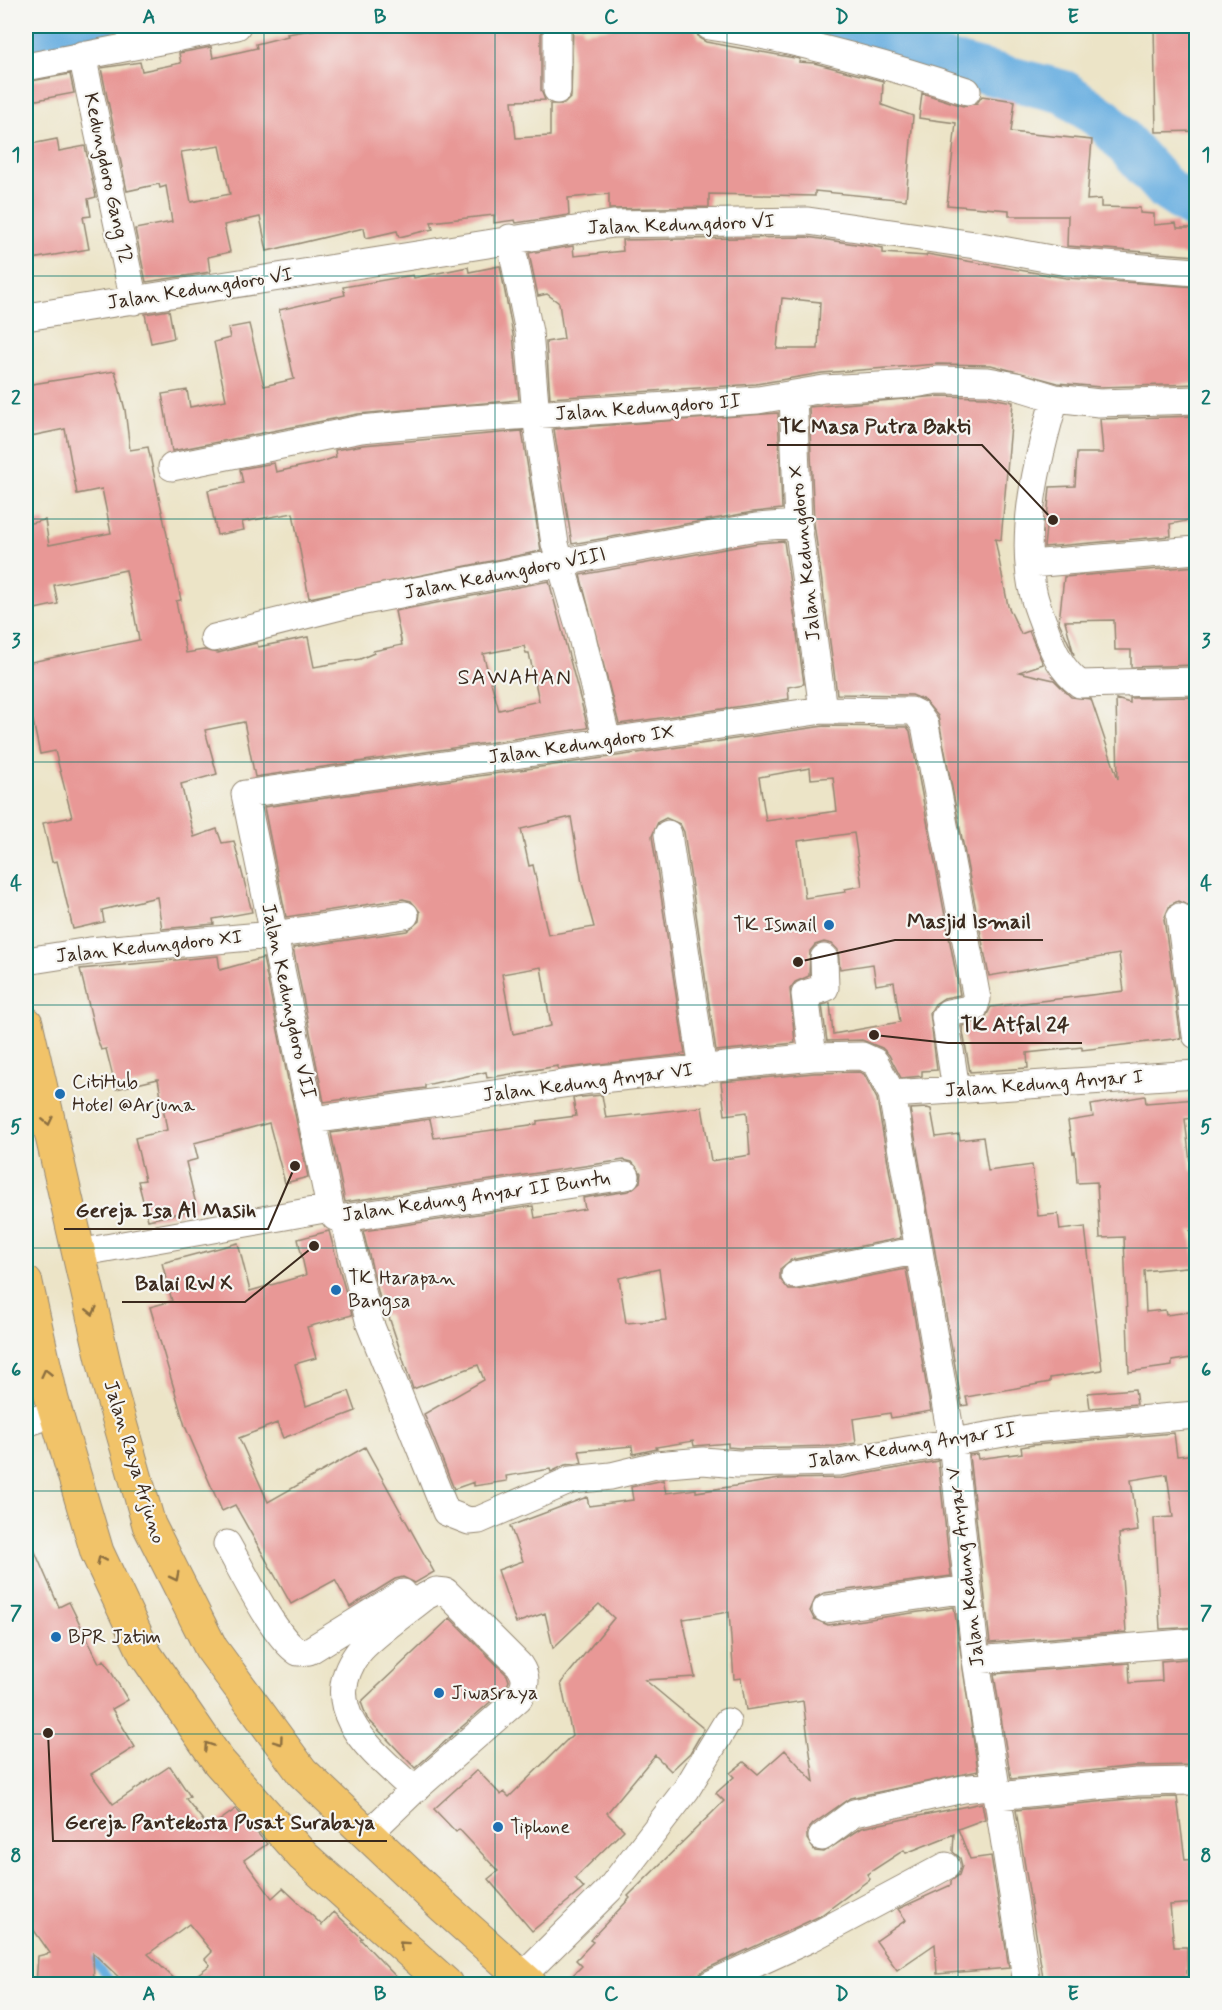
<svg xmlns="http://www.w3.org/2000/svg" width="1222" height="2010" font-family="Mynerve,sans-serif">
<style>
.built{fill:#f6cfd6}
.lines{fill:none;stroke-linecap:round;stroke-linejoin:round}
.stream{stroke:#6cb0e1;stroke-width:8}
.river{stroke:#6cb0e1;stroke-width:44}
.building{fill:#e89896;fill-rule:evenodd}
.minor-casing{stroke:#948772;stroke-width:29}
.highway-casing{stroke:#948772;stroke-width:35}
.minor{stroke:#fff;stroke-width:27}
.highway{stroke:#f1c369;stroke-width:33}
.oneway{stroke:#8d6f40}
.grid{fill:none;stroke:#0f766e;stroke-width:1.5;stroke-opacity:0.55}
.poi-dot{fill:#1f6fb2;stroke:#f6f6f2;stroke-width:2}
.labels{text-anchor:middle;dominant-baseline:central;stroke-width:4.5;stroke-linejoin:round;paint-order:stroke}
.street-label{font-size:20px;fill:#3b2a1e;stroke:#f6f6f2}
.poi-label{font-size:20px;fill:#3b2a1e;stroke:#f6f6f2;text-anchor:start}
.quarter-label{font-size:22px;letter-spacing:1.5px;fill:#3b2a1e;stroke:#f6f6f2}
.leader{fill:none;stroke:#3b2a1e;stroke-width:2}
.callout-dot{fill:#3b2a1e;stroke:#f6f6f2;stroke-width:2}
.callout-label{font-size:21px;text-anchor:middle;font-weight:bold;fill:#3b2a1e;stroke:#f6f6f2;stroke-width:4.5;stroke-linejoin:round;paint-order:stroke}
.neatline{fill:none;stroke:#0f766e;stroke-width:2}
.grid-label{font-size:20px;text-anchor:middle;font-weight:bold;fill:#0f766e}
</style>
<rect width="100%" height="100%" fill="#f6f6f2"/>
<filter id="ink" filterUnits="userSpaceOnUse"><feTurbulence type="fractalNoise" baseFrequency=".0167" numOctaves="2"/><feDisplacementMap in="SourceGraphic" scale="12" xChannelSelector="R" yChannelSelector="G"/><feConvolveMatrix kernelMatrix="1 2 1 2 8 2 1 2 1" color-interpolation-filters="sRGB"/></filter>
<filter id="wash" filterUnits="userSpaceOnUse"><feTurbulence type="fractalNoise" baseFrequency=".008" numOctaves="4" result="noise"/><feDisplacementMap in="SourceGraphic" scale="24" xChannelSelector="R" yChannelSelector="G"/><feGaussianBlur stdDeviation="1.35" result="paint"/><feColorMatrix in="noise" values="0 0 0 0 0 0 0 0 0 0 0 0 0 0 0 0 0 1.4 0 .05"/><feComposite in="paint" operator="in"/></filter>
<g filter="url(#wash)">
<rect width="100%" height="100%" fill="#ece4c7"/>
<path class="built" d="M867 26H917L918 38Z"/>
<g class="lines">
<path class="stream" d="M87 1954 114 1984"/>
<path class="river" d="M805 26 1064 92 1104 120 1167 190 1196 209
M26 38 94 26"/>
</g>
<g id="blocks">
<path class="building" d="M336 26H541V90L545 100 512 101 516 138 550 136V104H564L571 97 573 26H582L583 32 625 26 694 27 699 38 706 42 800 59 799 62 814 63 883 81 882 105 913 116 906 200 815 191V196L709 194V207L609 209V194L568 198 569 215 516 223 515 220 494 223V215L431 222 433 229 399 237 397 231 366 238 364 228 267 251 260 217 224 225 230 252 208 257 210 272 146 282 135 229 172 222 166 186 160 188 159 184 127 191 101 68 140 62 142 71 181 63 179 53 211 47 213 58 257 48 256 44 288 36 287 34ZM220 146 230 194 191 202 181 152Z
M1154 26H1197V131L1156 132Z
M70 74 74 93 26 102V82Z
M922 93 963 106 977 103 982 96 1015 101 1011 132 1092 140 1087 200 1101 199V207L1140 208V213L1154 214V225L1176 223 1177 228H1197V256L1067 246 1068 216H1009V210L947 205 956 123 919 118Z
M57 139 59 151 85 146 96 197 88 199 91 216 83 217 89 249 26 260V145Z
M807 237 883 248V253L926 256 927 254 1066 278 1197 287V384L1100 387 1058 383 991 365 938 364 822 373 756 384 550 398 546 342 564 339 559 303 547 294 538 296 529 253 573 246 574 256 623 251 622 240ZM782 298 820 302 818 349H777Z
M500 266 513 334 519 400 358 414 172 451 162 394 187 390 190 407 226 400 214 342 230 338 228 328 249 324 264 386 294 379 279 310 345 295 343 287 413 275 414 278 468 267 469 272Z
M169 310 174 338 151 343 145 314Z
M115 371 125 410 130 450 148 447 181 600 176 601 186 653 204 650 218 653 257 643 258 647 308 637 314 667 360 659 374 653 373 651 402 645 395 611 549 581 588 728 255 777 244 722 205 730 217 774 181 784 194 837 217 829 222 843 234 841 252 912 213 919 214 924 162 929 157 897 102 910 104 922 73 929 57 861 52 862 43 823 72 817 55 751 40 754 33 721 26 723V663L139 640 126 570 54 585 58 604 26 611V524L45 520 49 545 111 533 102 489 77 494 65 429 26 437V385ZM524 646 526 653H529L539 701 499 710 483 654Z
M939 396 986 397 1013 402 1001 540 995 539 1008 606 1021 634 1029 631 1043 664 1019 672 1054 680 1071 697 1091 699 1118 779 1116 699 1130 703V698L1197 697V921L1192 907 1178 901 1170 905 1164 919 1181 1038 1082 1050V1047L1027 1053 1028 1068 970 1072 962 1026 984 1020 991 1007 1124 991 1119 954 989 976 938 716 924 700 912 695 837 694 814 523 809 407Z
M778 413 782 509 753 512 572 544 554 429Z
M1197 416V470L1192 471 1197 494V519L1170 524 1171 536 1044 547 1050 487 1075 486 1077 453H1103L1100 419Z
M522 431 541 551 309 598 293 513 242 522 244 530 217 535 208 490 243 483 240 469 274 463 276 472 321 462 336 457 335 450 363 445Z
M784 541 804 684 788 687 789 699 619 724 580 575 758 543Z
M1197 566V665L1131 667V650H1115L1114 620 1065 621 1074 655 1059 622 1064 577Z
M824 726 907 727 910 731 960 995 944 998 935 1004 930 1013 937 1070 922 1071V1076L901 1078 889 1055 882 1048 862 1040 827 1041 822 1005 830 1003 833 1034 900 1022 894 982 876 985 873 964 840 969 838 950 832 944 824 942 815 945 810 951 809 976 795 982 790 989 795 1043 716 1051 684 832 680 824 666 818 658 822 652 836 685 1054 558 1069V1066L487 1078 486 1072 425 1085V1088L324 1102 293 948 407 931 419 921 420 912 411 901 403 899 286 917 264 807ZM810 768 811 779 833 777 837 811 766 821 759 777ZM571 817 582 883 594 927 548 935 533 865 529 866 521 829ZM854 833 862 886 845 889 846 892 805 898 798 841ZM541 967 551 1026 513 1034 502 974Z
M218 956 220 970 263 958 308 1177 285 1183 269 1123 194 1143 198 1159 186 1162 197 1209 148 1220 138 1181 145 1180 135 1138 167 1130 158 1079 116 1089 106 1049 101 1050 96 1035 80 969Z
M859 1072 864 1074 877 1099 901 1238 791 1260 780 1269V1279L789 1290H798L906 1269 931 1411 891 1418 890 1413 853 1419 856 1443 837 1446 739 1448 728 1447V1443L694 1446 693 1441 656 1447 657 1449 633 1454 632 1446 579 1451 582 1463 565 1465 551 1472 550 1469 506 1476 507 1481 474 1486V1482L454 1489 424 1414 484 1380 478 1365 413 1389 388 1314 384 1315 363 1231 533 1206 535 1218 585 1209 583 1198 629 1191 640 1182 641 1173 632 1162 624 1160 345 1202 331 1133 430 1119 434 1138 537 1124V1121L576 1116 573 1098 602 1095 606 1118 702 1107 711 1161 750 1155 747 1112 725 1115 721 1082 814 1073ZM659 1269 666 1320 626 1323 619 1278Z
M1145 1096 1146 1103 1197 1099V1117L1185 1119 1191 1171 1197 1170V1230L1190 1231 1196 1266 1144 1271 1146 1312 1165 1310 1166 1315 1197 1311V1357L1172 1361V1366L1129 1372 1124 1237 1100 1238 1097 1182 1077 1183 1075 1152 1073 1153 1068 1121 1093 1117 1091 1105Z
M927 1108 931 1109 936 1137 959 1134 960 1140 983 1137 988 1171 1032 1165 1038 1216 1058 1214 1060 1230 1085 1227 1102 1370 1050 1378V1382L966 1397 968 1405 962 1406 910 1109Z
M329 1231 352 1315 307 1327 316 1358 295 1364 306 1406 349 1391 356 1411 283 1438 277 1423 239 1438 268 1502 365 1447 434 1572 415 1583 403 1577 395 1579 350 1607 335 1580 291 1604 235 1505 222 1511 185 1426 150 1307 172 1301 162 1263 238 1243 250 1291 306 1275 298 1239Z
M1135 1389 1137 1404 1090 1408 1088 1393Z
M1174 1433 1177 1456 1197 1454V1627L1160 1629 1154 1518 1173 1517 1167 1474 1131 1480 1138 1531 1119 1534 1126 1632 990 1643 969 1455 977 1454 978 1459 1022 1453 1021 1447 1033 1445Z
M938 1461 951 1576 824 1593 816 1597 810 1611 814 1619 828 1625 954 1607 978 1771 850 1798 813 1824 807 1831V1839L815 1851 824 1852 861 1828 982 1803 985 1819 958 1829 970 1859 991 1856 1009 1968 937 1974 935 1944 897 1970 876 1941 906 1920 898 1909 951 1885V1881L959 1875 962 1866 960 1858 953 1852 954 1834 906 1853 904 1850 867 1874 870 1879 820 1916 704 1970 698 1975 696 1984H564L582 1966 576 1960 593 1942 590 1940 630 1898 628 1896 724 1801 716 1793 734 1777 730 1773 744 1762 758 1774 785 1750 814 1782 803 1701 746 1710 741 1678 734 1679 729 1612 683 1619 695 1677 645 1680 704 1729 690 1753 671 1771 655 1755 607 1813 624 1830 575 1878 584 1888 532 1931 488 1879 498 1871 459 1829 456 1832 434 1809 477 1770 501 1795 504 1792 509 1797 572 1735 561 1683 614 1618 599 1604 553 1648 545 1613 516 1623 498 1570 523 1561 510 1526 587 1497 589 1506 633 1500 631 1487 659 1481 663 1480 666 1493 696 1489V1492L780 1479 842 1478Z
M26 1531 59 1607 69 1602 99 1663 104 1660 128 1700 112 1709 135 1747 91 1774 113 1804 170 1766 190 1796 186 1799 209 1828 236 1809 267 1844 244 1860 272 1898 283 1888 322 1925 334 1912 362 1938 360 1939 403 1984H185L210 1965 205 1959 212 1952 189 1924 148 1954 180 1984H126L93 1953 94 1984H36L38 1956 50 1953 26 1919Z
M450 1618 507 1675 509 1681 506 1688 415 1768 367 1718 361 1702Z
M1197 1658V1765L1135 1766 1011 1779 994 1674 1129 1663 1130 1683 1162 1681 1161 1661Z
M1177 1797 1185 1860 1197 1859V1903L1170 1905 1174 1947H1187V1984H1044L1016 1810 1138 1798Z"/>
</g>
</g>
<g filter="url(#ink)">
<use href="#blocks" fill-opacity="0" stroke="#948772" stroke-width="1.5"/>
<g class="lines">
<g class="minor-casing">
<path id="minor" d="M709 26C797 39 882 63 967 91
M82 55 134 301
M26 67 237 26
M557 90V26
M510 238 529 332 536 416 555 544 580 629 607 741
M26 317 613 224 808 221 975 245 1067 262 1196 272
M793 395 798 524 823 710
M1055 398C1038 457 1018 535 1034 596 1037 608 1042 619 1046 631 1053 651 1062 671 1080 684L1196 681
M172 467 361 429 471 419 758 400 824 389 915 384 938 380 988 381 1016 386 1055 398 1099 403 1196 400
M1030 564 1196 550
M214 638 349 604 600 555 756 527 798 524
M668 834 703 1070
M1180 917 1196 1035
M26 961 90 951 273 935 405 915
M813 1057 805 994 825 988 824 958
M892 1094 1196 1074
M313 1120 591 1080 813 1057 862 1056 875 1062 892 1094 952 1442 976 1660 1027 1984
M626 1176 344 1218 335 1217 330 1208 245 794 823 710 911 711 917 714 925 725 977 999 974 1008 948 1013 945 1017 956 1090
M344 1218 370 1324 446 1512 469 1521 479 1520 571 1480 611 1476 656 1465 703 1461 738 1464 839 1462 1021 1430 1196 1415
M78 1253 330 1208
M795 1275 919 1250
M26 1423 56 1413
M227 1544C242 1570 274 1637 298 1652L309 1651 403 1593
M826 1609 968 1589
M976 1660 1196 1642
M998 1796 1137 1782 1196 1781
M368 1834 414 1790 519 1698C526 1684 528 1678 519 1665L446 1592 436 1591 426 1596C409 1610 369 1638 358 1653 316 1711 375 1753 414 1790
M822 1837 854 1813 963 1789 996 1785
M521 1977 609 1890 686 1790 727 1722
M711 1984 811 1938 946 1866"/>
</g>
<g class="highway-casing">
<path id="highway" d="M26 1023 108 1381 149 1525 211 1648 302 1772 445 1908 530 1984
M26 1283 52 1400 97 1552 145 1654 219 1762 303 1856 446 1984"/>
</g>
<use href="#minor" class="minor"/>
<use href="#highway" class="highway"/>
</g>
<defs><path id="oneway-chevron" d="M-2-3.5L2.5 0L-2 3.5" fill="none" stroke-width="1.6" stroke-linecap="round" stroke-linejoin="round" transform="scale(1.5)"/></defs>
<g class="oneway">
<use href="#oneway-chevron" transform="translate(48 1121) rotate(77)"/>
<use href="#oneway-chevron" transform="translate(92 1311) rotate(77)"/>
<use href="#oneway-chevron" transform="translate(46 1373) rotate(-103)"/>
<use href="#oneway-chevron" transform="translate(101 1560) rotate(-114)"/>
<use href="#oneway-chevron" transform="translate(175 1577) rotate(63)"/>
<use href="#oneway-chevron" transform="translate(279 1741) rotate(54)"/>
<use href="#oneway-chevron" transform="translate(208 1746) rotate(-124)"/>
<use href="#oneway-chevron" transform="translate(403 1945) rotate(-138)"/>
</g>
</g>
<path class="grid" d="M264 26V1984M495 26V1984M727 26V1984M958 26V1984M26 276H1196M26 519H1196M26 762H1196M26 1005H1196M26 1248H1196M26 1491H1196M26 1734H1196"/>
<g class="poi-dot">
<circle cx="829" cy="925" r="6"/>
<circle cx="60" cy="1094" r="6"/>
<circle cx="336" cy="1290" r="6"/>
<circle cx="56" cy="1637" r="6"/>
<circle cx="439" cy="1693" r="6"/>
<circle cx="498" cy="1827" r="6"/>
</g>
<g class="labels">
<g class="street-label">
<text transform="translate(108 178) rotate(78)">Kedungdoro Gang 12</text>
<text transform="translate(681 225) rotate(-2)">Jalan Kedungdoro VI</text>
<text transform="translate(200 289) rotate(-9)">Jalan Kedungdoro VI</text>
<text transform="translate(648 408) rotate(-4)">Jalan Kedungdoro II</text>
<text transform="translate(805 553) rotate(-96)">Jalan Kedungdoro X</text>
<text transform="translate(505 574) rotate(-11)">Jalan Kedungdoro VIII</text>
<text transform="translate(581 745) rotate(-8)">Jalan Kedungdoro IX</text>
<text transform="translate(149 947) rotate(-6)">Jalan Kedungdoro XI</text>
<text transform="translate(288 1001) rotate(78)">Jalan Kedungdoro VII</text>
<text transform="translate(588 1083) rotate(-7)">Jalan Kedung Anyar VI</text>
<text transform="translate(1044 1084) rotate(-4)">Jalan Kedung Anyar I</text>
<text transform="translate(476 1197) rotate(-8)">Jalan Kedung Anyar II Buntu</text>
<text transform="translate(912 1446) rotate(-9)">Jalan Kedung Anyar II</text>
<text transform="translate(134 1462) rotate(73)">Jalan Raya Arjuno</text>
<text transform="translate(966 1567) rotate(-97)">Jalan Kedung Anyar V</text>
</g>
<g class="poi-label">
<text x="817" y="925" text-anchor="end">TK Ismail</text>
<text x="72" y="1082">CitiHub<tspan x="72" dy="23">Hotel @Arjuna</tspan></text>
<text x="348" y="1278">TK Harapan<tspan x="348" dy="23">Bangsa</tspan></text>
<text x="68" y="1637">BPR Jatim</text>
<text x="451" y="1693">Jiwasraya</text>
<text x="510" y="1827">Tiphone</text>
</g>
<g class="quarter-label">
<text x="515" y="678">SAWAHAN</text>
</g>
</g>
<path class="leader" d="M1053 520L982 445H767M798 962L895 940H1043M874 1035L948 1043H1082M295 1166L268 1229H64M314 1246L245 1302H122M48 1733L53 1841H387"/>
<g class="callout-dot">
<circle cx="1053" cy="520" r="6"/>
<circle cx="798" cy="962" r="6"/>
<circle cx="874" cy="1035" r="6"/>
<circle cx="295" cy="1166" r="6"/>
<circle cx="314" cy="1246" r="6"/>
<circle cx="48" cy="1733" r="6"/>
</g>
<g class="callout-label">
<text x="875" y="433">TK Masa Putra Bakti</text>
<text x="969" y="928">Masjid Ismail</text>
<text x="1015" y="1031">TK Atfal 24</text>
<text x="166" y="1217">Gereja Isa Al Masih</text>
<text x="184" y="1290">Balai RW X</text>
<text x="220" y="1829">Gereja Pantekosta Pusat Surabaya</text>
</g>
<rect width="1222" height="2010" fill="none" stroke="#f6f6f2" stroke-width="66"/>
<rect x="33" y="33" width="1156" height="1944" class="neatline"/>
<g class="grid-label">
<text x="149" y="23">A</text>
<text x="380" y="23">B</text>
<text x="611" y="23">C</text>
<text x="842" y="23">D</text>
<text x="1073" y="23">E</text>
<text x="16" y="161">1</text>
<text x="1206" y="161">1</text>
<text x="16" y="404">2</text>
<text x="1206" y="404">2</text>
<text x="16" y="647">3</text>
<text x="1206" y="647">3</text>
<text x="16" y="890">4</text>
<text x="1206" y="890">4</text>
<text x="16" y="1133">5</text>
<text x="1206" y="1133">5</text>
<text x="16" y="1376">6</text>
<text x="1206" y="1376">6</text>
<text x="16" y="1619">7</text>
<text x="1206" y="1619">7</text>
<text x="16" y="1862">8</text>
<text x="1206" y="1862">8</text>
<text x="149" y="2000">A</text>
<text x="380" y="2000">B</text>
<text x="611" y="2000">C</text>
<text x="842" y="2000">D</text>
<text x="1073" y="2000">E</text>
</g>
</svg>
